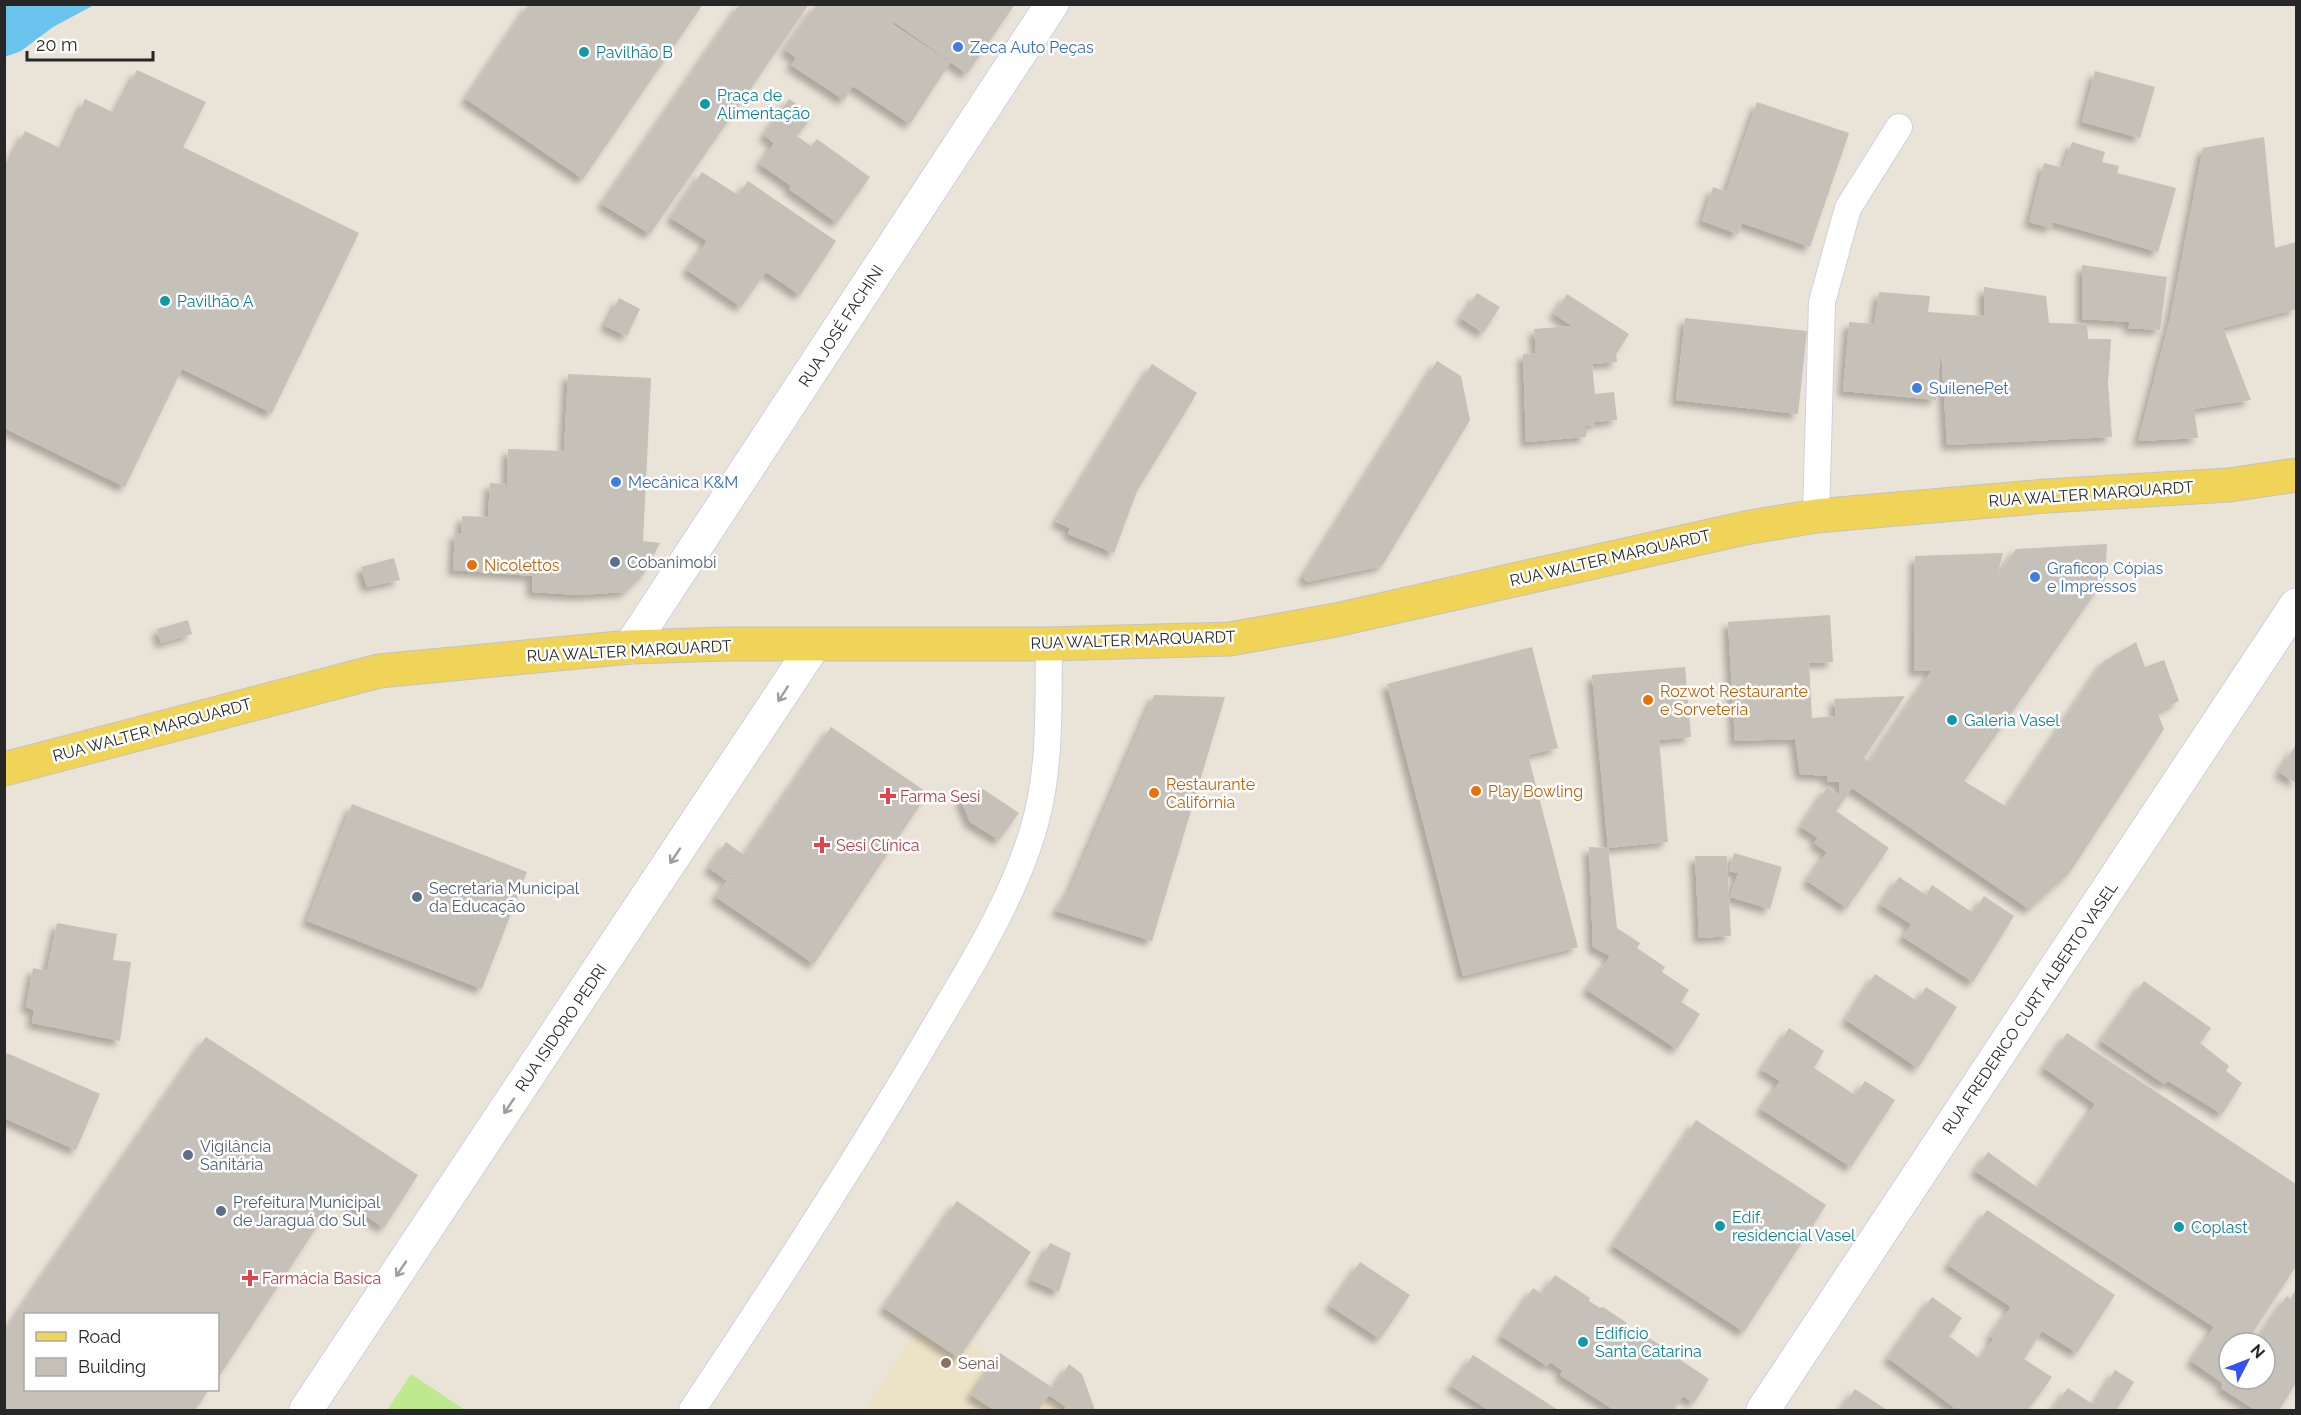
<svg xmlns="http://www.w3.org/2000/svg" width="2301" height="1415" font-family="Raleway,sans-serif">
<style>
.education{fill:#ece2c7}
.pitch{fill:#bfe98f}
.water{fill:#6ac4ee}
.building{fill:#c5c0b8;filter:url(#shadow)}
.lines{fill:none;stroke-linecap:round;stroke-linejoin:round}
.service-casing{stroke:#ced0e1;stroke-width:28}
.minor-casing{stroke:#ced0e1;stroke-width:35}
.primary-casing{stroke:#c3c3c3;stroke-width:35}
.service{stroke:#fff;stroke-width:26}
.minor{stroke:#fff;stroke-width:33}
.primary{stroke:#f0d458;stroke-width:33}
.oneway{stroke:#9e9e9e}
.shop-dot{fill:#3f7fe0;stroke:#fff;stroke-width:2}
.culture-dot{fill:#0f9aa8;stroke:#fff;stroke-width:2}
.service-dot{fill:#5c6f8a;stroke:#fff;stroke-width:2}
.food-dot{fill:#e8710a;stroke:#fff;stroke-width:2}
.health-dot{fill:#e0444e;stroke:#fff;stroke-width:2}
.education-dot{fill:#8d6e63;stroke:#fff;stroke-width:2}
.labels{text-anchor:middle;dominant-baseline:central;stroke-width:5;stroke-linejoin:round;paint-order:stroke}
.shop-label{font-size:16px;fill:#366cbe;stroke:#fff;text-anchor:start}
.culture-label{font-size:16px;fill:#0d838f;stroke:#fff;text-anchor:start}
.street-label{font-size:16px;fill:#272727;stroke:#fff}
.service-label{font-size:16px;fill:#4e5e75;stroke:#fff;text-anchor:start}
.food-label{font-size:16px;fill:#c56008;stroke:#fff;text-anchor:start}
.health-label{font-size:16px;fill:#be3a42;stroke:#fff;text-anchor:start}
.education-label{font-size:16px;fill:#785e54;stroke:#fff;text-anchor:start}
</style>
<defs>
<filter id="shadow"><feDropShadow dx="-5.5" dy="5.5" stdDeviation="3" flood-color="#0004"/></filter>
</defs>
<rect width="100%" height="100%" fill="#eae3d8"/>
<path class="education" d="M926 1315 1070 1410H864Z"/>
<path class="pitch" d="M411 1374 465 1410H387Z"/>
<path class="water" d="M4 5 5 4 94 5 53 27 21 51 5 57Z"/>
<path class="building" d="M529 4H703L583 179 466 99Z
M740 4H809L650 234 602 204Z
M817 4H1015L967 74 893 21 894 25 950 63 910 124 853 86 844 100 791 65 796 58 785 50Z
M137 70 206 102 183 147 359 233 272 413 182 369 125 487 4 428V174L25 131 62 149 85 99 115 113Z
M2095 71 2155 87 2140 138 2082 122Z
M789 99 813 115 797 136 811 146 817 139 870 177 837 223 789 189 791 186 760 164 774 143 764 135Z
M1757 102 1849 133 1810 247 1742 223 1738 234 1702 221 1713 187 1726 192Z
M2264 137 2275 248 2296 242V309L2223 328 2251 400 2194 409 2198 438 2138 441 2170 319 2203 148Z
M2072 142 2105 152 2102 162 2119 166 2117 173 2176 188 2158 252 2053 222 2051 228 2029 222 2044 163 2063 168Z
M702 172 738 195 748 181 836 241 800 295 766 272 741 307 687 270 707 241 671 218Z
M2082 265 2167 277 2160 330 2128 328 2130 322 2082 319Z
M1984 287 2046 296 2049 323 2087 324 2088 339H2111L2108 383 2112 437 1947 445 1941 349 1936 400 1843 391 1849 322 1874 324 1879 292 1930 296 1928 312 1984 316Z
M1477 293 1500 307 1483 333 1461 318Z
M1567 294 1629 334 1616 354 1617 362 1592 364 1595 394 1614 392 1617 420 1595 422V425L1586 426V437L1526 442 1523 354 1536 353 1534 329 1572 326 1554 314Z
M619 298 640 309 627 336 605 326Z
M1685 318 1807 331 1798 414 1676 400Z
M1437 361 1461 376 1470 420 1382 566 1307 582 1303 577Z
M1152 364 1197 393 1137 491 1114 553 1068 534 1070 528 1056 522Z
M568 374 651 378 643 541 660 543 643 575 625 592 578 595 532 592V576L453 570 455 533 461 534 462 516 488 517 490 483 507 484 508 449 564 451Z
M2107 544 2105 579 1964 781 2007 807 2103 662 2136 642 2145 667 2164 660 2179 701 2157 712 2164 729 2070 872 2029 909 1852 788 1836 811 1889 848 1847 908 1807 881 1827 852 1814 843 1818 838 1801 827 1827 787 1840 795 1839 782H1828L1827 776 1800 774 1795 739 1735 741 1728 622 1830 615 1833 662 1809 663 1812 718 1836 716 1834 699 1905 696 1864 758 1870 762 1932 670 1914 671 1915 556 2003 553 1997 576 2016 549Z
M394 558 400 580 367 587 361 567Z
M188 620 192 634 161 643 157 629Z
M1532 647 1558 748 1528 755 1578 947 1463 976 1387 684Z
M1685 667 1691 737 1659 740 1668 842 1608 848 1617 928 1640 943 1637 948 1665 967 1662 972 1689 990 1681 1002 1700 1014 1677 1049 1587 990 1610 956 1593 947 1589 847 1608 848 1592 675Z
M1154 695 1225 697 1152 941 1056 911 1070 890Z
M831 727 928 793 814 964 716 897Z
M2296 744V783L2279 772Z
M983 789 1019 813 999 840 970 822 960 798Z
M352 804 527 872 482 989 307 921Z
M726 842 744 855 726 880 709 868Z
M1734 853 1782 867 1770 909 1730 897 1738 873 1729 871Z
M1695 856H1727L1731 936 1699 938Z
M1899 877 1926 895 1932 885 1973 913 1984 896 2014 916 1973 982 1903 937 1911 924 1881 905Z
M57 923 117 934 113 960 131 962 120 1041 32 1023 34 1010 26 1007 33 968 47 971Z
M1875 974 1917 1001 1926 987 1957 1007 1918 1068 1846 1020Z
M2144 981 2211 1028 2200 1043 2229 1066 2226 1071 2242 1083 2222 1114 2168 1081 2164 1084 2101 1041Z
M1789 1028 1824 1051 1814 1068 1855 1095 1865 1081 1895 1100 1851 1167 1761 1109 1780 1081 1762 1070Z
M2067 1033 2296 1184V1266L2246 1343H2229V1379H2265V1343H2255L2287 1296 2290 1299 2296 1289V1383L2279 1410H2255L2221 1388 2224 1384 2191 1361 2214 1327 1975 1171 1988 1152 2038 1188 2095 1104 2044 1068Z
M206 1037 418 1175 384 1228 337 1196 218 1378V1314H26V1390H209L195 1410H4V1333Z
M7 1053 100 1094 76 1150 4 1118V1059Z
M1696 1120 1826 1205 1744 1332 1613 1246Z
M957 1201 1031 1252 959 1358 884 1308Z
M1987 1210 2115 1295 2077 1353 2042 1331 2024 1359 2052 1377 2028 1410H1962L1957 1407 1956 1409 1888 1358 1932 1297 1962 1318 1949 1336 1980 1359 1994 1338 1990 1336 2011 1307 1948 1265Z
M1050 1243 1071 1253 1059 1292 1031 1280Z
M1360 1262 1410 1295 1380 1339 1330 1306Z
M1555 1275 1590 1298 1589 1301 1600 1308 1603 1307 1627 1323 1624 1328 1637 1337 1640 1332 1666 1349 1663 1352 1674 1359 1676 1357 1709 1379 1694 1403 1683 1396 1674 1409 1677 1410H1614L1560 1375 1563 1371 1550 1362 1547 1366 1501 1336 1533 1288 1542 1294Z
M1000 1353 1053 1388 1069 1364 1082 1374 1095 1410H1064L1066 1407 1049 1395 1038 1410H994L971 1395Z
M1473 1355 1558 1410H1488L1451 1386Z
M2115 1370 2134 1382 2116 1410H2052L2068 1388 2094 1405Z
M1855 1389 1887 1410H1841Z"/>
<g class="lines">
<g class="service-casing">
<path id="service" d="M1816 516 1822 302 1848 208 1899 127
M692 1410C774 1287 855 1163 930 1035 970 968 1018 892 1037 816 1051 760 1048 701 1049 644"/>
</g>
<g class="minor-casing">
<path id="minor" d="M630 647 1052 4
M306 1410 814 645
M1763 1410 2296 605"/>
</g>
<g class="primary-casing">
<path id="primary" d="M4 769 379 671 630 647 726 644H1049L1230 639 1336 620 1745 528 1816 516 2047 496 2229 485 2296 475"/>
</g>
<use href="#service" class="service"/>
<use href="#minor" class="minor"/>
<use href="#primary" class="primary"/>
</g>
<defs><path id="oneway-shaft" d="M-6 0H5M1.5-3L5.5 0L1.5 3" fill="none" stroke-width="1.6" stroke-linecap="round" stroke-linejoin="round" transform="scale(1.5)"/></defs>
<g class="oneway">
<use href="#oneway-shaft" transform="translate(783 694) rotate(123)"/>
<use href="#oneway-shaft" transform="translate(675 856) rotate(124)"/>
<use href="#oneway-shaft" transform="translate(509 1106) rotate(124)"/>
<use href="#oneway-shaft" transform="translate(401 1269) rotate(124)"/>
</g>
<g class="shop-dot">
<circle cx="958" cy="47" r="6"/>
<circle cx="1917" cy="388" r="6"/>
<circle cx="616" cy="482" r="6"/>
<circle cx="2035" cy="577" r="6"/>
</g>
<g class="culture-dot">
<circle cx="584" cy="52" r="6"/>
<circle cx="705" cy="104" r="6"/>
<circle cx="165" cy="301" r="6"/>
<circle cx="1952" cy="720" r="6"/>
<circle cx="1720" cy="1226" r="6"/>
<circle cx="2179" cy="1227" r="6"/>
<circle cx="1583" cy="1342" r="6"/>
</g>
<g class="service-dot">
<circle cx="615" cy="562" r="6"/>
<circle cx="417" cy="897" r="6"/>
<circle cx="188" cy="1155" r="6"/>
<circle cx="221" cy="1211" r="6"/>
</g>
<g class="food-dot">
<circle cx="472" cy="565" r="6"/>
<circle cx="1648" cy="700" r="6"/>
<circle cx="1476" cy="791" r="6"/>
<circle cx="1154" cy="793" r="6"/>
</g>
<g class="health-dot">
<path d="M885 787h6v6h6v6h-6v6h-6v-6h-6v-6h6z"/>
<path d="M819 836h6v6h6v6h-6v6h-6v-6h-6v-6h6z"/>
<path d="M247 1269h6v6h6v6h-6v6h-6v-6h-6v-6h6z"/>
</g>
<circle class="education-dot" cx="946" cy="1363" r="6"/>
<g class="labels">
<g class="shop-label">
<text x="970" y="47">Zeca Auto Peças</text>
<text x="1929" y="388">SuilenePet</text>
<text x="628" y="482">Mecânica K&amp;M</text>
<text x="2047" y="568">Graficop Cópias<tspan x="2047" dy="18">e Impressos</tspan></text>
</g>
<g class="culture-label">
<text x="596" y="52">Pavilhão B</text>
<text x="717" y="95">Praça de<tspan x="717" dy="18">Alimentação</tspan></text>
<text x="177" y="301">Pavilhão A</text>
<text x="1964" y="720">Galeria Vasel</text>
<text x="1732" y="1217">Edif.<tspan x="1732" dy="18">residencial Vasel</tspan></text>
<text x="2191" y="1227">Coplast</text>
<text x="1595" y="1333">Edifício<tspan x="1595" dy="18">Santa Catarina</tspan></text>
</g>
<g class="street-label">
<text transform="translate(841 326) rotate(-57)">RUA JOSÉ FACHINI</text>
<text transform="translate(2091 494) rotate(-4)">RUA WALTER MARQUARDT</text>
<text transform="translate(1610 558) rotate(-13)">RUA WALTER MARQUARDT</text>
<text transform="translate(1133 640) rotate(-2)">RUA WALTER MARQUARDT</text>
<text transform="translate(629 651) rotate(-3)">RUA WALTER MARQUARDT</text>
<text transform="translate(152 730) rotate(-15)">RUA WALTER MARQUARDT</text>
<text transform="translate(2030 1008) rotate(-56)">RUA FREDERICO CURT ALBERTO VASEL</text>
<text transform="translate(561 1028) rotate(-56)">RUA ISIDORO PEDRI</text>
</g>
<g class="service-label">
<text x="627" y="562">Cobanimobi</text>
<text x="429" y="888">Secretaria Municipal<tspan x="429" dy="18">da Educação</tspan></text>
<text x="200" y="1146">Vigilância<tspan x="200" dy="18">Sanitária</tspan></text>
<text x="233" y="1202">Prefeitura Municipal<tspan x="233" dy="18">de Jaraguá do Sul</tspan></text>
</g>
<g class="food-label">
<text x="484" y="565">Nicolettos</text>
<text x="1660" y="691">Rozwot Restaurante<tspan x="1660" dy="18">e Sorveteria</tspan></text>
<text x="1166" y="784">Restaurante<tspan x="1166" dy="18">Califórnia</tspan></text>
<text x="1488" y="791">Play Bowling</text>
</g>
<g class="health-label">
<text x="900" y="796">Farma Sesi</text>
<text x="836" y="845">Sesi Clínica</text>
<text x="262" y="1278">Farmácia Basica</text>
</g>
<g class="education-label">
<text x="958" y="1363">Senai</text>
</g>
</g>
<rect width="2301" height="1415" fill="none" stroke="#272727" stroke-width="12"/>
<rect x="24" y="1313" width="195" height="78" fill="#ffffff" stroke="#a9a9a9" stroke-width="1.5"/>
<rect x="36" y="1332" width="30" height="9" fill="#f0d458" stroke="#a9a9a9" stroke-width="1.5"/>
<text x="78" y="1343" font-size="18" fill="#272727">Road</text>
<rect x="36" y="1358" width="30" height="18" fill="#c5c0b8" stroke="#a9a9a9" stroke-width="1.5"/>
<text x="78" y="1373" font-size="18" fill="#272727">Building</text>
<g transform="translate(2247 1361) rotate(48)"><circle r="28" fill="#ffffff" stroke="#a9a9a9" stroke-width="1.5"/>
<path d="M0-4.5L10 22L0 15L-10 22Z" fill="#3651f9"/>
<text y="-9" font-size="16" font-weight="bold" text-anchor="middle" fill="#272727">N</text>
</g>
<path d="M27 51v9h126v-9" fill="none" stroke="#272727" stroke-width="3"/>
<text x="36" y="51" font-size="18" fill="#272727" stroke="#ffffff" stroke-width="4.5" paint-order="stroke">20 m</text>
</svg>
